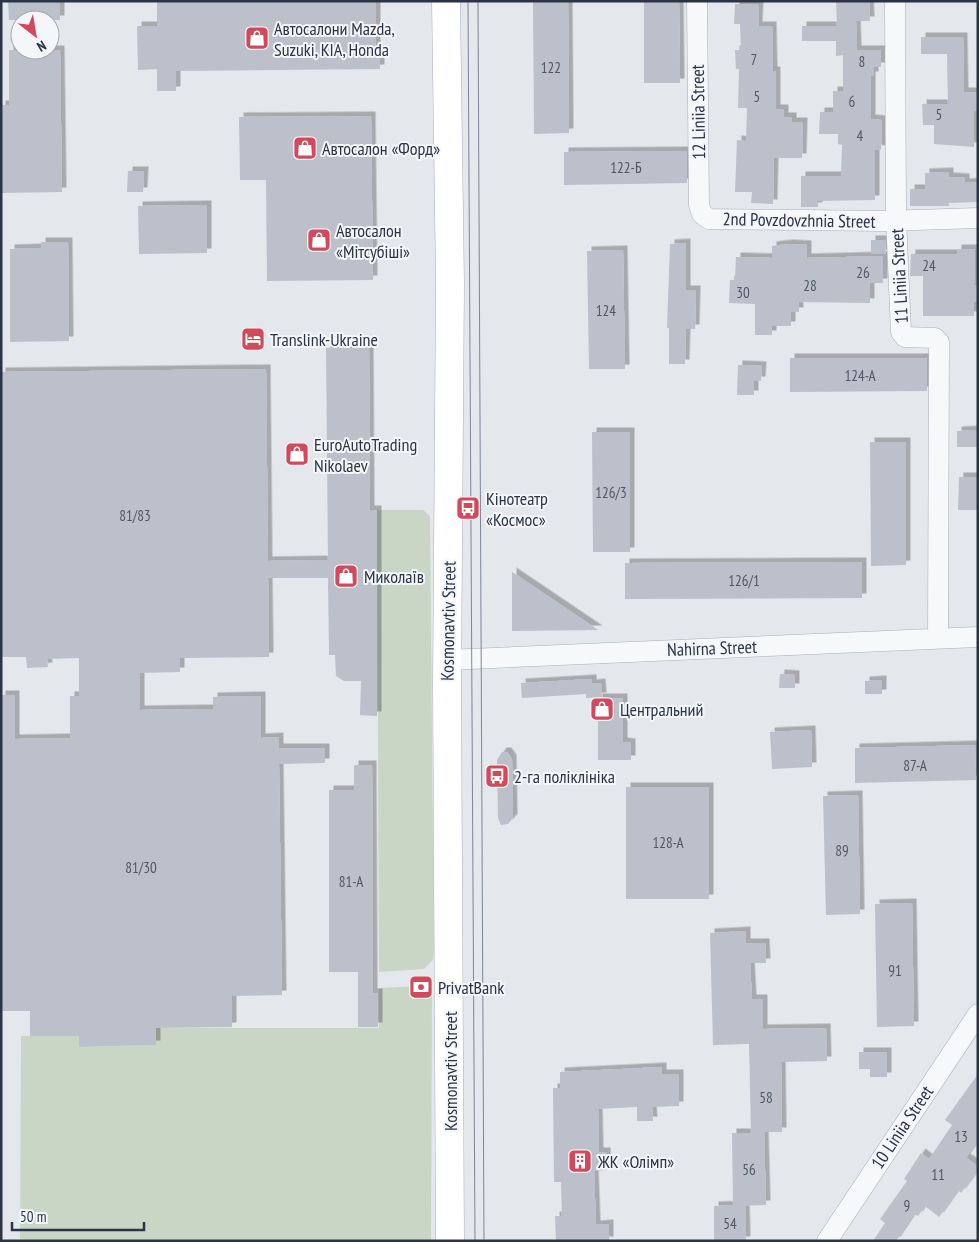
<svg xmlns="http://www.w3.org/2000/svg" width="979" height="1242" font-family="'PT Sans Narrow',sans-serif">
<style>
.green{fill:#c9d6c5}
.building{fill:#bbc0ca;filter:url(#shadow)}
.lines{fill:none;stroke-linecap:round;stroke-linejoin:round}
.minor-casing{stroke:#a9aeb7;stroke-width:21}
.secondary-casing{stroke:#a9aeb7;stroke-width:29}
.minor{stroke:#f7f8fa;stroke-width:20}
.secondary{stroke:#fff;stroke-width:28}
.tram{stroke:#7d8696;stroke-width:1}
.labels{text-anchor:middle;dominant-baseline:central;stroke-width:4;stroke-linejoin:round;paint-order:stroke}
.number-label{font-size:15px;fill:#4f5766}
.poi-label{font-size:18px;fill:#2b3445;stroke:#f4f6f9;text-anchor:start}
.street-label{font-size:18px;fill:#2b3445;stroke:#f4f6f9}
</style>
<defs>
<filter id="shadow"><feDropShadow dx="4.5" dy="-4.5" stdDeviation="0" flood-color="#0004"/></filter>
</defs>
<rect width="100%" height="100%" fill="#e4e7ec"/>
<path class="green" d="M377 510H423L430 516V521L434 951 433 960 424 969 379 972Z
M421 986 428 990 432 998 431 1241H20L21 1036H79V1047L156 1045V1028H379V988Z"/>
<path class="building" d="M8 1H60V20H9Z
M157 1H376V50H380V69L176 71V91H157V69L138 70 137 26H157Z
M533 1H568L569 133 534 134Z
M644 1H679L680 83H644Z
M836 1H869L870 21H856L857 50H881V67H874V76H871V119L882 120 881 150 875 149V200L818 201V207H801V176H841L842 145 838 144V134H819L820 112H833V91H843V55L836 56V41H802V26H837Z
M735 4 759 5 758 26H772L773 71H776V109H784V117H792V122H803L802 158H774L773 204 751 203 752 192H735L737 140 746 141 747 108H738L739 69H736L735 50H741L740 24H734Z
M921 37H963L964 92H978V111H974V147L934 144V125H923L922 104H948L947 54H921Z
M9 50H60L62 192 1 193V105H9Z
M371 116 373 280 267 281 266 180H240L239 117Z
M687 151V183L564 185V152Z
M128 171H144L143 192H127Z
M949 172V177L965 178V183L978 182V202L949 203V206H910V189H925V173Z
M207 205V253L139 254 138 206Z
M871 240H885L886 254H871Z
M41 242H68L69 341 10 342V249L41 248Z
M686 243V290H696L695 329H686L685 364H669V328H667L670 244Z
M788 244 807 245V258L883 256V283H870V303L799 302V312H791V326H772V335H755V304L729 303 730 280H735L736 257 772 258V246Z
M957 249H975L974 285H978V302H974V316H923V276H910L911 254H957Z
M623 250 625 369H589L587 251Z
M326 348H369L370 510H377V716L360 715 361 681H344L336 676 335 655H329L328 578H268L269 657 180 658V672L140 673V710L213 709V697L261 696V738L279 737V748H325V763L279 764 282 995 232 996V1027L156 1028V1045L79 1047V1036H30V1011H1V695H15V739L70 738V696H79V658L47 659 48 667 27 668 26 657H1V372L266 369 268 561 328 560Z
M790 358H927V391L790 392Z
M738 365 762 366 761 381H754V395H737Z
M978 430V447H957V431Z
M592 432H630V552H593Z
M870 442H906V565L871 566Z
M959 477H978V510H958Z
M862 562V598L625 599V563Z
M512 572 598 630 512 631Z
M780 674 795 675V688H779Z
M592 679V684L601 683 602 697 586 698V694L522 698 521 683Z
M882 680V694H865V681Z
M598 698H623V742L631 743V760H598Z
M811 730 812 767 772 769 770 732Z
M975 745 976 780 855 783V748Z
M502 752H507L512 759 513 818 508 824 501 825 498 818 497 760Z
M354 765H372L373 993H378V1027H358V972H329V790H354Z
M626 787H709V899H626Z
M858 795 860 914 826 915 823 796Z
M912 903 914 1026 877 1027 875 904Z
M746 931V943H765L766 963H750L752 999H763V1029L826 1028 827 1061 781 1062 782 1132H764L766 1205 733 1206 732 1133H751L749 1044 713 1045 710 933Z
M859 1052H887V1077H870V1069H859Z
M662 1067V1074H679V1106L652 1107 653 1121H637V1107L598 1109 599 1152H606L607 1170 594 1171 596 1225 609 1224V1241H556L555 1216H562L561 1182H554L553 1088H560V1072Z
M978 1074V1140L966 1158 978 1166V1170L961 1193 958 1190 939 1217 925 1206 918 1216 914 1214 896 1241H873L885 1223 880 1219 907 1181 904 1179 921 1153 929 1159 952 1125 945 1120Z
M745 1205 746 1241H714V1206Z"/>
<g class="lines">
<g class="minor-casing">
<path id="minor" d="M697 1 699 205 702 214 709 219 884 221 978 218
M895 1 896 219 901 332 905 337 935 338 939 342 938 638
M447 660 978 637
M827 1241 978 1014"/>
</g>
<g class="secondary-casing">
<path id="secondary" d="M446 1 450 284 447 682 450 1241"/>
</g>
<use href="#minor" class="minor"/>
<use href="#secondary" class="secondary"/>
<path class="tram" d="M468 1 475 1241
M478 1 484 1241"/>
</g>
<defs>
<g id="shop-square" transform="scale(1.25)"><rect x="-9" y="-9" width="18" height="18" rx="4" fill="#d1495b" stroke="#f4f6f9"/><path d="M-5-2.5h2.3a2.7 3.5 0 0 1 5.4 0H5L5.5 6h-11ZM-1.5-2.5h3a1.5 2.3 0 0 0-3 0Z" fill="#fff"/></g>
<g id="hotel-square" transform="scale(1.25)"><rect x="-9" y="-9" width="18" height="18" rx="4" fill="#d1495b" stroke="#f4f6f9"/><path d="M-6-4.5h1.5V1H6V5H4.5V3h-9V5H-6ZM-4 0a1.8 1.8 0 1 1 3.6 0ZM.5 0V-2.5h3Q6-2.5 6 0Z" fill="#fff"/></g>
<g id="bus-square" transform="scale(1.25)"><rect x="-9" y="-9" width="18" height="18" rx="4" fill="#d1495b" stroke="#f4f6f9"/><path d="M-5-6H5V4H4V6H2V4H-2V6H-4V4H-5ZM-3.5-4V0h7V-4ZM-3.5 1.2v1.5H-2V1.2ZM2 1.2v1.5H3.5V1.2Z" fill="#fff"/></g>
<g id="bank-square" transform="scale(1.25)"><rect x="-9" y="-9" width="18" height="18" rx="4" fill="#d1495b" stroke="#f4f6f9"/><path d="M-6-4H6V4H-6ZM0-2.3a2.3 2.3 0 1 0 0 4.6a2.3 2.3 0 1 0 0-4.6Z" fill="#fff"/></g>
<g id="building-square" transform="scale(1.25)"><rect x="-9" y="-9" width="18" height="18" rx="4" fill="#d1495b" stroke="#f4f6f9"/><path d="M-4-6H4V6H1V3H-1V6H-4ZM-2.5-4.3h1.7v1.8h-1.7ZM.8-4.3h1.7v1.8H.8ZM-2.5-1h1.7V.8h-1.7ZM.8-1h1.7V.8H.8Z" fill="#fff"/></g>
</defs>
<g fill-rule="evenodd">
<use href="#shop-square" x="257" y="38"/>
<use href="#shop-square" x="305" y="148"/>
<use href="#shop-square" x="319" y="240"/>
<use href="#hotel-square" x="253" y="339"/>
<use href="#shop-square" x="297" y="454"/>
<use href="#bus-square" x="468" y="508"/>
<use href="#shop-square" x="346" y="576"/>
<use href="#shop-square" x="602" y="709"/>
<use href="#bus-square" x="497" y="776"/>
<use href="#bank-square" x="421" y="987"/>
<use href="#building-square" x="580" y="1161"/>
</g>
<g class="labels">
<g class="number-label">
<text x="754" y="59">7</text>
<text x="862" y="61">8</text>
<text x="551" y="67">122</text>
<text x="757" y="96">5</text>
<text x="852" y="101">6</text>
<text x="939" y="114">5</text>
<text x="860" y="135">4</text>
<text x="626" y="167">122-Б</text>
<text x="929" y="265">24</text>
<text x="863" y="272">26</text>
<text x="810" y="285">28</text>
<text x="743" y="292">30</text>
<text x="606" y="310">124</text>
<text x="860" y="375">124-А</text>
<text x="611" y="492">126/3</text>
<text x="135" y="515">81/83</text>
<text x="744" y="580">126/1</text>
<text x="915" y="765">87-А</text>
<text x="668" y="842">128-А</text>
<text x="842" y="850">89</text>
<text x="141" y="867">81/30</text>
<text x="351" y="881">81-А</text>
<text x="895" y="970">91</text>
<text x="766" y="1097">58</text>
<text x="961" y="1136">13</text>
<text x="749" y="1169">56</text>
<text x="938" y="1174">11</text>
<text x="907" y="1205">9</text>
<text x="730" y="1223">54</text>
</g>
<g class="poi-label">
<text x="274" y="28">Автосалони Mazda,<tspan x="274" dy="21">Suzuki, KIA, Honda</tspan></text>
<text x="322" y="148">Автосалон «Форд»</text>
<text x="336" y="230">Автосалон<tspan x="336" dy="21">«Мітсубіші»</tspan></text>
<text x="270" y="339">Translink-Ukraine</text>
<text x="314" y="444">EuroAutoTrading<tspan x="314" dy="21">Nikolaev</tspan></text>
<text x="486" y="498">Кінотеатр<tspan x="486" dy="21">«Космос»</tspan></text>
<text x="364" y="576">Миколаїв</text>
<text x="620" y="709">Центральний</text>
<text x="514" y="776">2-га поліклініка</text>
<text x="438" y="987">PrivatBank</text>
<text x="598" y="1161">ЖК «Олімп»</text>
</g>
<g class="street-label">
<text transform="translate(698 112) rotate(-91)">12 Liniia Street</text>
<text transform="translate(799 220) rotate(1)">2nd Povzdovzhnia Street</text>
<text transform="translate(899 276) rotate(-93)">11 Liniia Street</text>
<text transform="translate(448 621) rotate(-89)">Kosmonavtiv Street</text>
<text transform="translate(712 648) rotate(-2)">Nahirna Street</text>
<text transform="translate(450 1071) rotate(-90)">Kosmonavtiv Street</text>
<text transform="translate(902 1127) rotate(-56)">10 Liniia Street</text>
</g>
</g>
<rect width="979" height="1242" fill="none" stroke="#2b3445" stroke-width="5"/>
<g transform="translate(35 35) rotate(149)"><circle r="24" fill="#f4f6f9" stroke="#a4a8b1"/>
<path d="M0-4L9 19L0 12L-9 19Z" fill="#d1495b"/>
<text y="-8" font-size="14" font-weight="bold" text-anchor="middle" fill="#2b3445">N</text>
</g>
<path d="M12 1222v8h132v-8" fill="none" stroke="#2b3445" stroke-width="2.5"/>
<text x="20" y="1222" font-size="15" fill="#2b3445" stroke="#f4f6f9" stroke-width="4" paint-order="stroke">50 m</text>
</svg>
